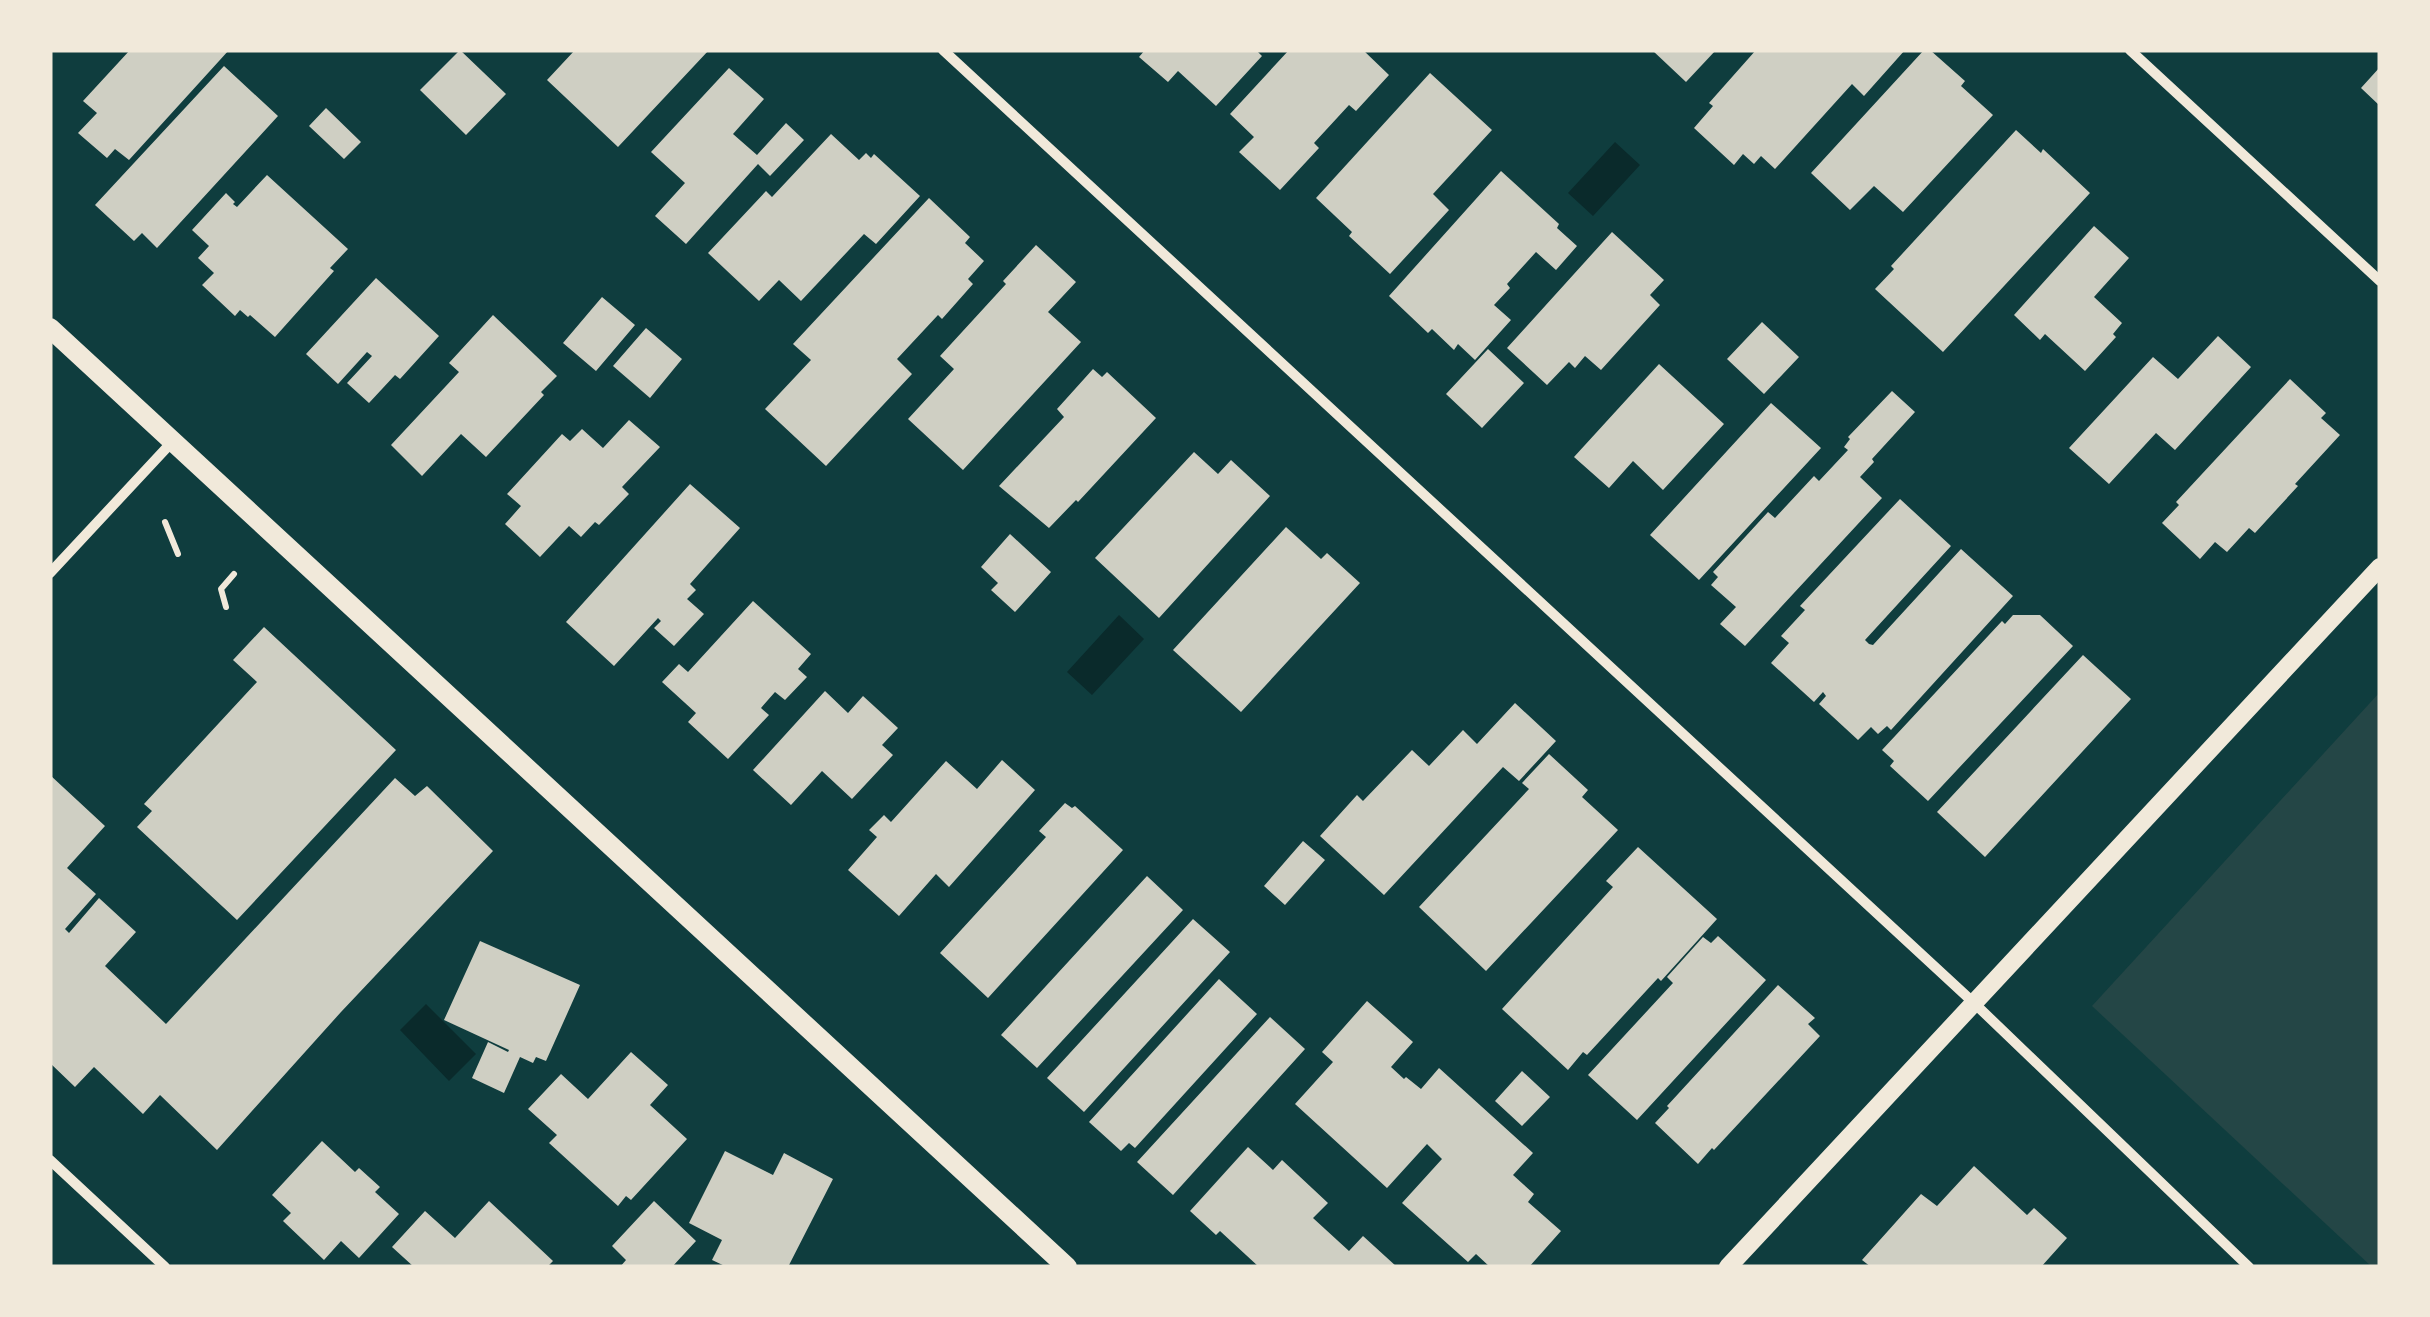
<svg xmlns="http://www.w3.org/2000/svg" width="2430" height="1317" font-family="'Libre Baskerville',serif">
<style>
.green{fill:#244646}
.water{fill:#0a2a2b}
.building{fill:#cfcfc3}
.lines{fill:none;stroke-linecap:round;stroke-linejoin:round}
.path{stroke:#f1e9da;stroke-width:6}
.minor{stroke:#f1e9da;stroke-width:10}
.tertiary{stroke:#f1e9da;stroke-width:18}
.secondary{stroke:#f1e9da;stroke-width:20}
</style>
<rect width="100%" height="100%" fill="#0f3d3e"/>
<path class="green" d="M2380 692V1262L2376 1267H2372L2092 1006Z"/>
<path class="water" d="M1615 142 1640 165 1593 216 1568 193Z
M1119 615 1144 639 1092 695 1067 672Z
M426 1004 476 1054 449 1081 400 1030Z"/>
<path class="building" d="M130 50H229L129 160 115 149 107 158 78 133 97 113 83 101Z
M460 50 506 94 466 135 420 90Z
M575 50H709L618 147 547 80Z
M1145 50H1256L1262 56 1216 106 1178 71 1168 82 1139 57Z
M1289 50H1363L1389 75 1356 111 1349 105 1314 143 1319 148 1280 190 1239 152 1254 137 1230 114Z
M1652 50H1716L1686 82Z
M1756 50H1905L1864 96 1852 84 1775 169 1761 156 1754 164 1743 154 1734 165 1694 128 1713 106 1709 103Z
M1924 50H1930L1965 81 1961 86 1993 115 1903 212 1874 186 1850 210 1811 173Z
M224 66 278 116 157 248 142 233 134 241 95 205Z
M2380 67V106L2361 88Z
M729 68 764 99 733 134 757 155 786 123 804 140 770 176 758 164 686 244 655 216 685 183 651 152Z
M1430 73 1492 130 1433 194 1449 210 1390 274 1349 236 1352 232 1316 198Z
M326 108 361 142 344 159 309 126Z
M2016 130 2041 153 2043 149 2090 193 1943 352 1875 289 1894 269 1891 266Z
M831 134 859 160 866 153 871 158 874 154 920 196 876 244 864 234 801 301 779 280 759 301 708 253 766 191 772 197Z
M1501 171 1559 224 1557 228 1577 246 1556 270 1536 252 1507 284 1510 288 1494 305 1511 320 1475 360 1458 344 1454 350 1432 329 1428 333 1389 296Z
M267 175 348 249 330 268 334 271 275 337 250 315 248 317 240 310 235 316 202 285 214 273 198 258 209 246 192 230 226 193 235 202 233 204 237 207Z
M929 198 970 237 965 243 984 261 968 279 973 284 942 319 938 315 897 359 912 374 826 466 765 409 811 360 793 344Z
M2094 226 2129 258 2094 297 2122 323 2113 334 2116 337 2085 371 2045 334 2040 340 2014 315Z
M1612 232 1664 280 1650 295 1660 305 1601 370 1585 356 1575 368 1569 362 1547 385 1507 348Z
M1036 245 1076 282 1048 312 1081 342 963 470 908 419 954 369 940 356 1006 284 1003 281Z
M376 278 439 336 400 379 395 375 369 403 347 383 372 356 367 352 338 384 306 354Z
M602 297 635 325 596 371 563 343Z
M493 315 557 376 541 392 544 395 486 457 461 434 422 476 391 445 459 372 449 363Z
M1762 322 1799 357 1764 394 1727 359Z
M646 328 682 359 650 398 613 366Z
M2218 336 2251 367 2175 450 2156 433 2109 484 2069 448 2153 357 2178 379Z
M1488 349 1524 383 1482 428 1446 394Z
M1659 364 1724 424 1663 490 1633 461 1609 488 1574 457Z
M1093 369 1102 377 1107 372 1156 418 1078 502 1076 500 1049 528 999 486 1064 417 1057 409Z
M2290 379 2326 413 2321 418 2340 435 2295 484 2298 486 2255 533 2249 528 2227 552 2215 542 2200 559 2162 523 2179 505 2176 502Z
M1892 391 1915 412 1872 459 1874 462 1860 477 1882 498 1745 646 1720 624 1736 607 1711 585 1718 577 1713 572 1768 512 1775 518 1814 476 1819 481 1848 450 1844 447 1850 439 1848 437Z
M1771 403 1821 448 1699 580 1650 535Z
M629 420 660 447 622 487 629 494 599 525 595 522 581 537 569 526 540 557 505 524 521 506 507 494 562 434 570 441 582 429 603 448Z
M1194 452 1218 474 1231 460 1270 496 1159 618 1095 558Z
M690 484 740 528 690 584 696 590 687 599 704 614 674 646 654 628 661 621 658 618 614 666 566 622Z
M1900 499 1951 546 1865 640 1869 644 1873 645 1961 549 2013 596 1891 730 1887 726 1878 734 1871 727 1858 740 1819 704 1826 696 1823 692 1814 702 1771 663 1789 643 1781 636 1805 610 1800 606Z
M1286 527 1321 559 1327 553 1360 583 1241 712 1173 650Z
M1010 534 1051 572 1015 612 991 590 998 583 981 567Z
M753 601 811 654 798 669 807 677 785 700 775 692 761 708 769 715 728 759 688 722 696 713 662 682 679 664 688 672Z
M2013 615H2040L2073 646 1928 801 1890 766 1894 761 1882 750 2002 621 2005 624Z
M264 627 396 750 237 920 137 827 152 811 144 804 257 682 233 660Z
M2083 655 2131 699 1985 857 1937 812Z
M825 691 848 713 863 696 898 728 882 745 893 755 852 799 822 771 791 805 753 770Z
M1515 703 1556 741 1519 781 1503 767 1384 895 1320 836 1357 795 1363 801 1412 750 1429 766 1463 730 1477 744Z
M1549 754 1588 790 1582 797 1618 830 1486 971 1419 907 1529 789 1522 783Z
M1002 760 1035 790 949 887 936 874 899 916 848 870 877 837 869 830 884 815 891 822 946 761 977 789Z
M50 775 105 826 67 868 96 894 65 929 69 933 99 898 136 932 105 966 166 1024 395 778 415 796 427 786 493 851 341 1012 217 1150 160 1095 143 1114 94 1067 75 1087 50 1063Z
M1065 803 1072 808 1075 806 1123 850 988 998 940 953 1046 837 1039 831Z
M1303 841 1325 860 1285 905 1264 886Z
M1638 847 1717 919 1661 981 1658 978 1587 1055 1583 1052 1568 1070 1502 1009 1613 887 1606 881Z
M1147 876 1183 910 1037 1068 1001 1035Z
M1193 919 1230 952 1084 1112 1047 1078Z
M1718 936 1766 980 1637 1120 1588 1075 1673 983 1667 977 1703 937 1711 943Z
M480 941 580 985 546 1061 536 1057 533 1063 520 1057 504 1093 472 1078 488 1042 508 1052 509 1050 444 1020Z
M1219 979 1257 1014 1135 1148 1129 1143 1121 1151 1089 1122Z
M1778 985 1815 1018 1808 1024 1820 1036 1714 1150 1712 1148 1698 1164 1655 1123 1669 1108 1667 1106Z
M1367 1001 1413 1042 1391 1067 1404 1079 1406 1077 1421 1089 1439 1068 1533 1153 1513 1175 1534 1194 1528 1202 1561 1231 1529 1267H1490L1476 1254 1468 1262 1402 1203 1442 1159 1427 1144 1387 1188 1295 1104 1333 1062 1322 1052Z
M1270 1017 1305 1049 1173 1195 1137 1162Z
M631 1052 668 1085 650 1105 687 1139 631 1200 626 1196 618 1206 549 1143 557 1135 528 1109 561 1074 588 1099Z
M1522 1071 1550 1097 1522 1126 1495 1101Z
M322 1141 355 1172 359 1168 380 1187 375 1192 399 1214 359 1258 341 1241 324 1260 283 1221 291 1213 272 1195Z
M1248 1147 1273 1170 1282 1160 1328 1203 1313 1218 1349 1251 1363 1236 1397 1267H1259L1220 1231 1216 1235 1190 1211Z
M725 1151 773 1175 784 1153 833 1179 788 1267H727L712 1260 722 1240 689 1223Z
M1974 1166 2027 1215 2034 1208 2067 1238 2041 1267H1871L1862 1260 1921 1194 1937 1206Z
M489 1201 553 1261 547 1267H414L392 1247 425 1211 455 1238Z
M654 1201 696 1241 672 1267H620L626 1260 612 1246Z"/>
<g class="lines">
<path class="path" d="M165 522 178 554
M226 607 221 589 234 574"/>
<path class="minor" d="M943 50 1974 1003 2249 1267
M2130 50 2380 281
M50 573 172 442
M50 1160 165 1267"/>
<path class="tertiary" d="M1728 1267 2380 567"/>
<path class="secondary" d="M50 328 1067 1267"/>
</g>
<rect width="2430" height="1317" fill="none" stroke="#f1e9da" stroke-width="105"/>
</svg>
